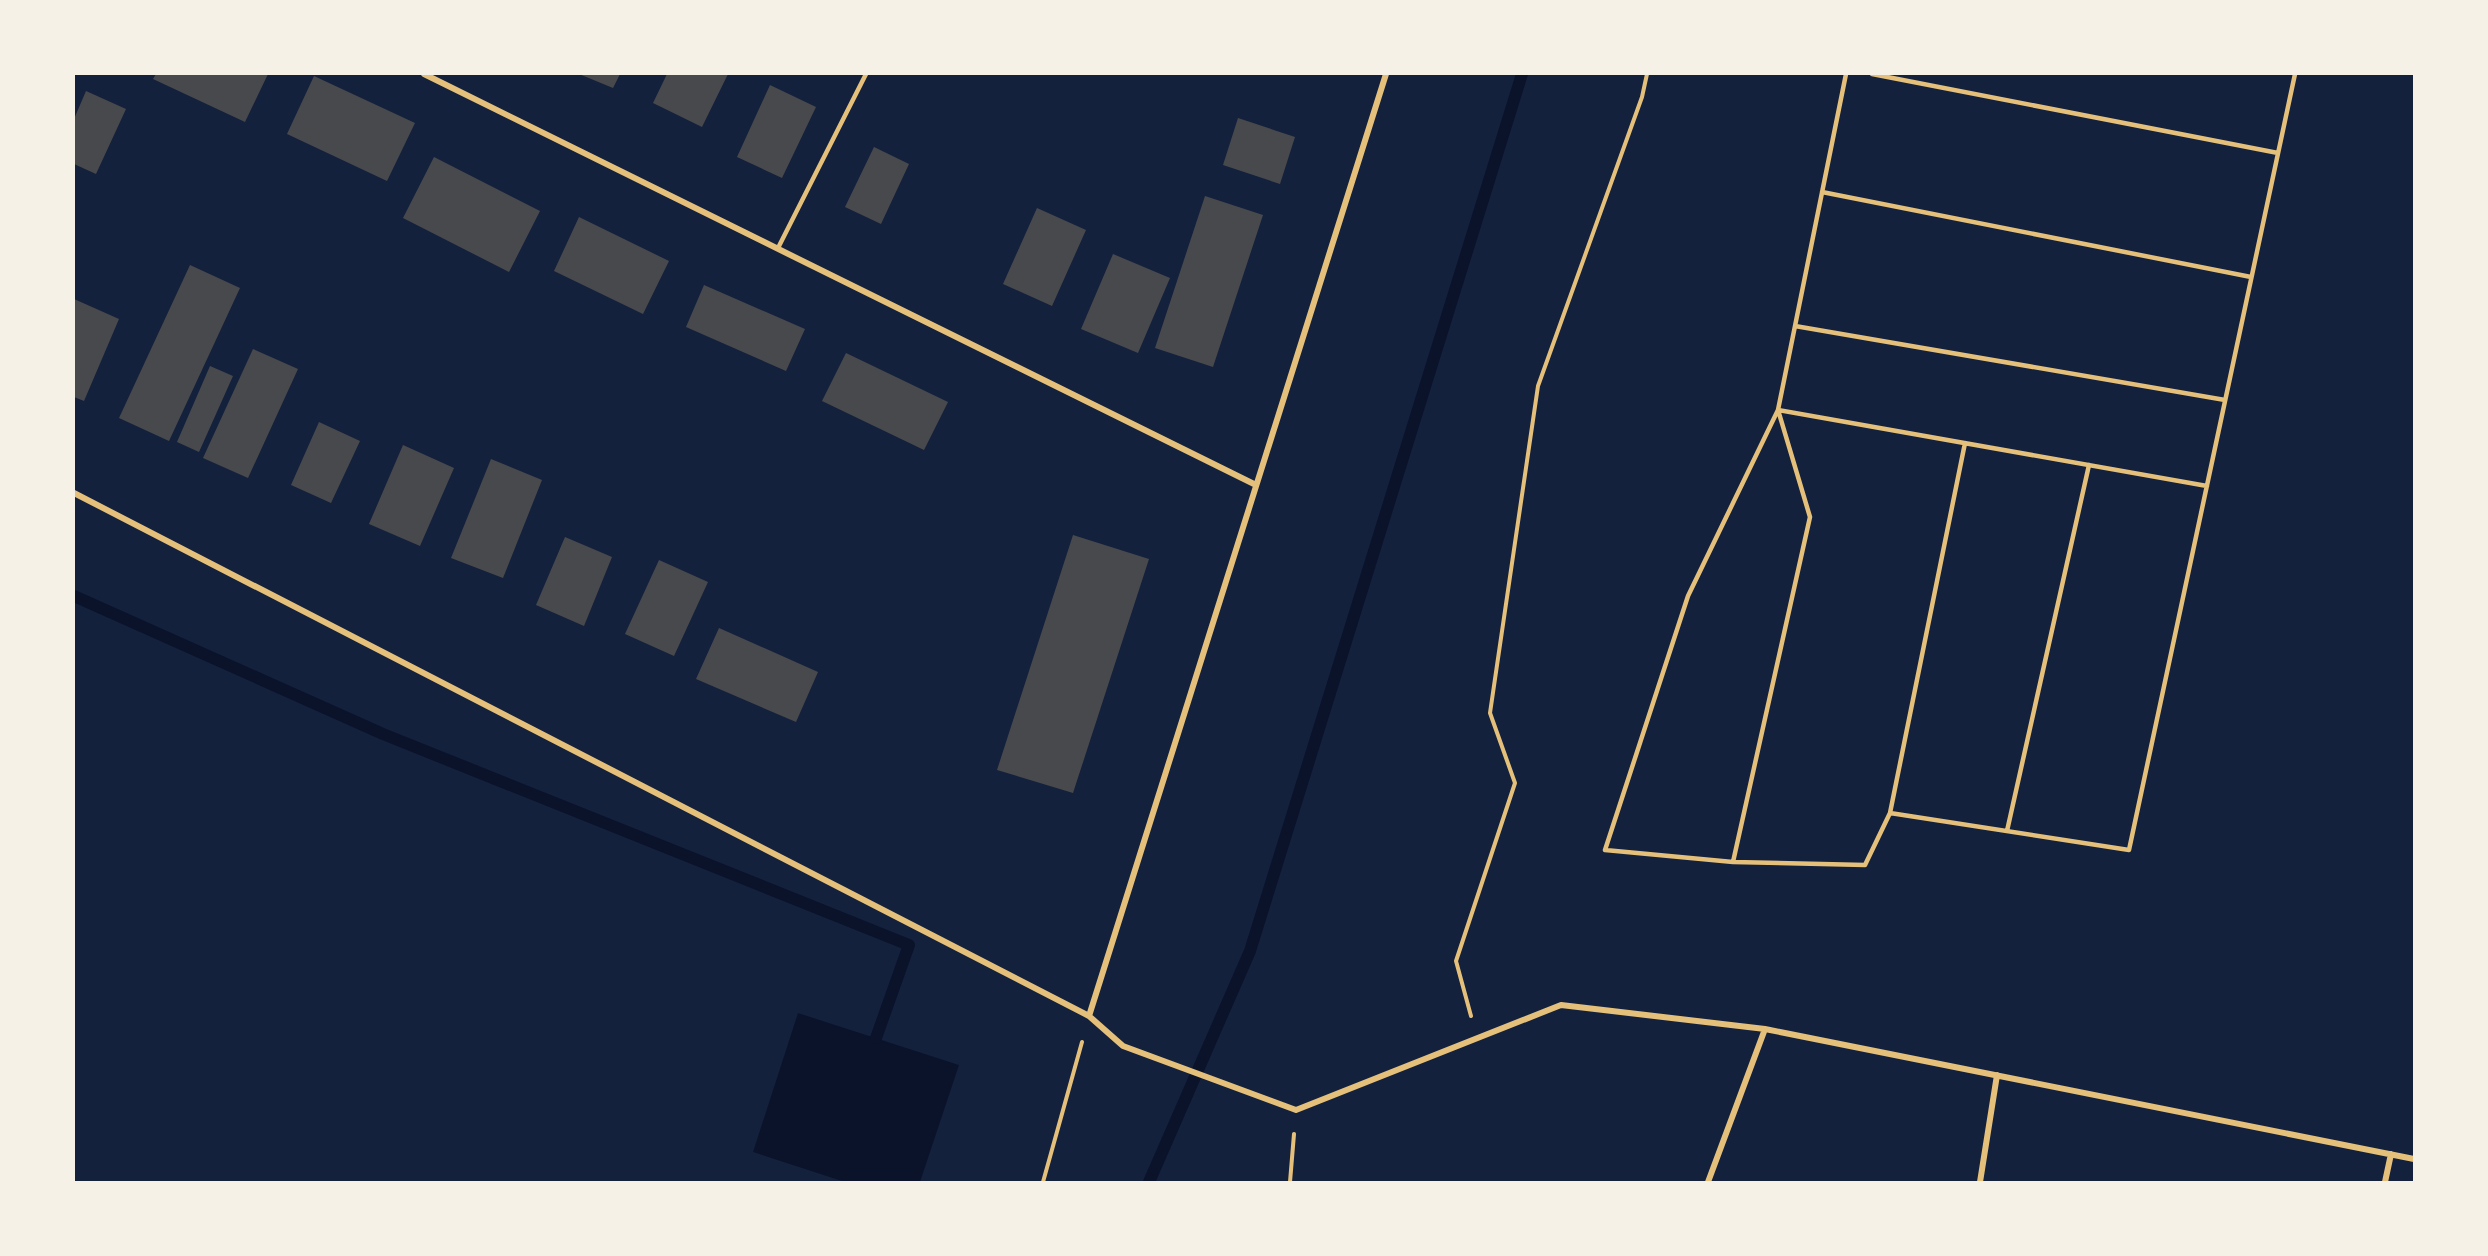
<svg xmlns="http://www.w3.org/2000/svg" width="2488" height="1256" font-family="Mulish,sans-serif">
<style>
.water{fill:#0b132b}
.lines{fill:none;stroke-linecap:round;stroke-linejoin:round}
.stream{stroke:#0b132b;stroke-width:12}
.building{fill:#48494c}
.path{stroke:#e5c07b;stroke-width:4}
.service{stroke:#e5c07b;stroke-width:4.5}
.minor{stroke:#e5c07b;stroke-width:6}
</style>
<rect width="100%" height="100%" fill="#14213d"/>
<path class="water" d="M798 1013 959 1065 920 1182H845L753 1152Z"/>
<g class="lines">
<path class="stream" d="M74 596 383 734 909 945 876 1038
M1149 1182 1250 951 1522 74"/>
</g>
<path class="building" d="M156 74H268L245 122 153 79Z
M579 74H620L613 88Z
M667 74H728L702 127 653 103Z
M314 76 415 123 387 181 287 134Z
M770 85 816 107 782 178 737 157Z
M86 91 126 109 96 174 74 164V119Z
M1238 118 1295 137 1280 184 1223 165Z
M874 147 909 164 881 224 845 207Z
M434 157 540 211 509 272 403 218Z
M1205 196 1263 215 1213 367 1155 348Z
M1037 208 1086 230 1052 306 1003 284Z
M579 217 669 261 643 314 554 271Z
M1113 254 1170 278 1138 353 1081 329Z
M190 265 240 288 169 441 119 418Z
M704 285 805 329 786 371 686 327Z
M74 299 119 319 84 401 74 397Z
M253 349 298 369 248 478 203 458Z
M846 353 948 402 924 450 822 401Z
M210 366 233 376 199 452 177 442Z
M319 422 360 441 331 503 291 485Z
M403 445 454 468 420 546 369 524Z
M491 459 542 480 503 578 451 558Z
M1073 535 1149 559 1073 793 997 770Z
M565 537 612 557 584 626 536 605Z
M659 560 708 582 674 656 625 634Z
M719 628 818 672 796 722 696 679Z"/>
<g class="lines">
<path class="path" d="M1471 1016 1456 961 1515 783 1490 713 1538 386 1642 97 1647 74
M1043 1182 1082 1042
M1290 1182 1294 1134"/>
<path class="service" d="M1872 74 2278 153
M1822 192 2251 277
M778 248 866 74
M1795 326 2225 400
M2207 486 1778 410 1688 596 1605 850 1733 862 1865 865 1890 813 2129 850C2184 591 2240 333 2295 74
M1890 813 1965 443
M2007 831 2089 465
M1733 862 1810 517 1778 410 1846 74"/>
<path class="minor" d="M424 74 1256 485
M1386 74 1089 1016 1123 1046 1296 1110 1561 1005 1765 1029 2414 1159
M74 493 1089 1016
M1708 1182 1765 1029
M1980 1182 1997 1075
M2385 1182 2391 1154"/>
</g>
<rect width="2488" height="1256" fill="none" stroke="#f6f1e7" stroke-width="150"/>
</svg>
